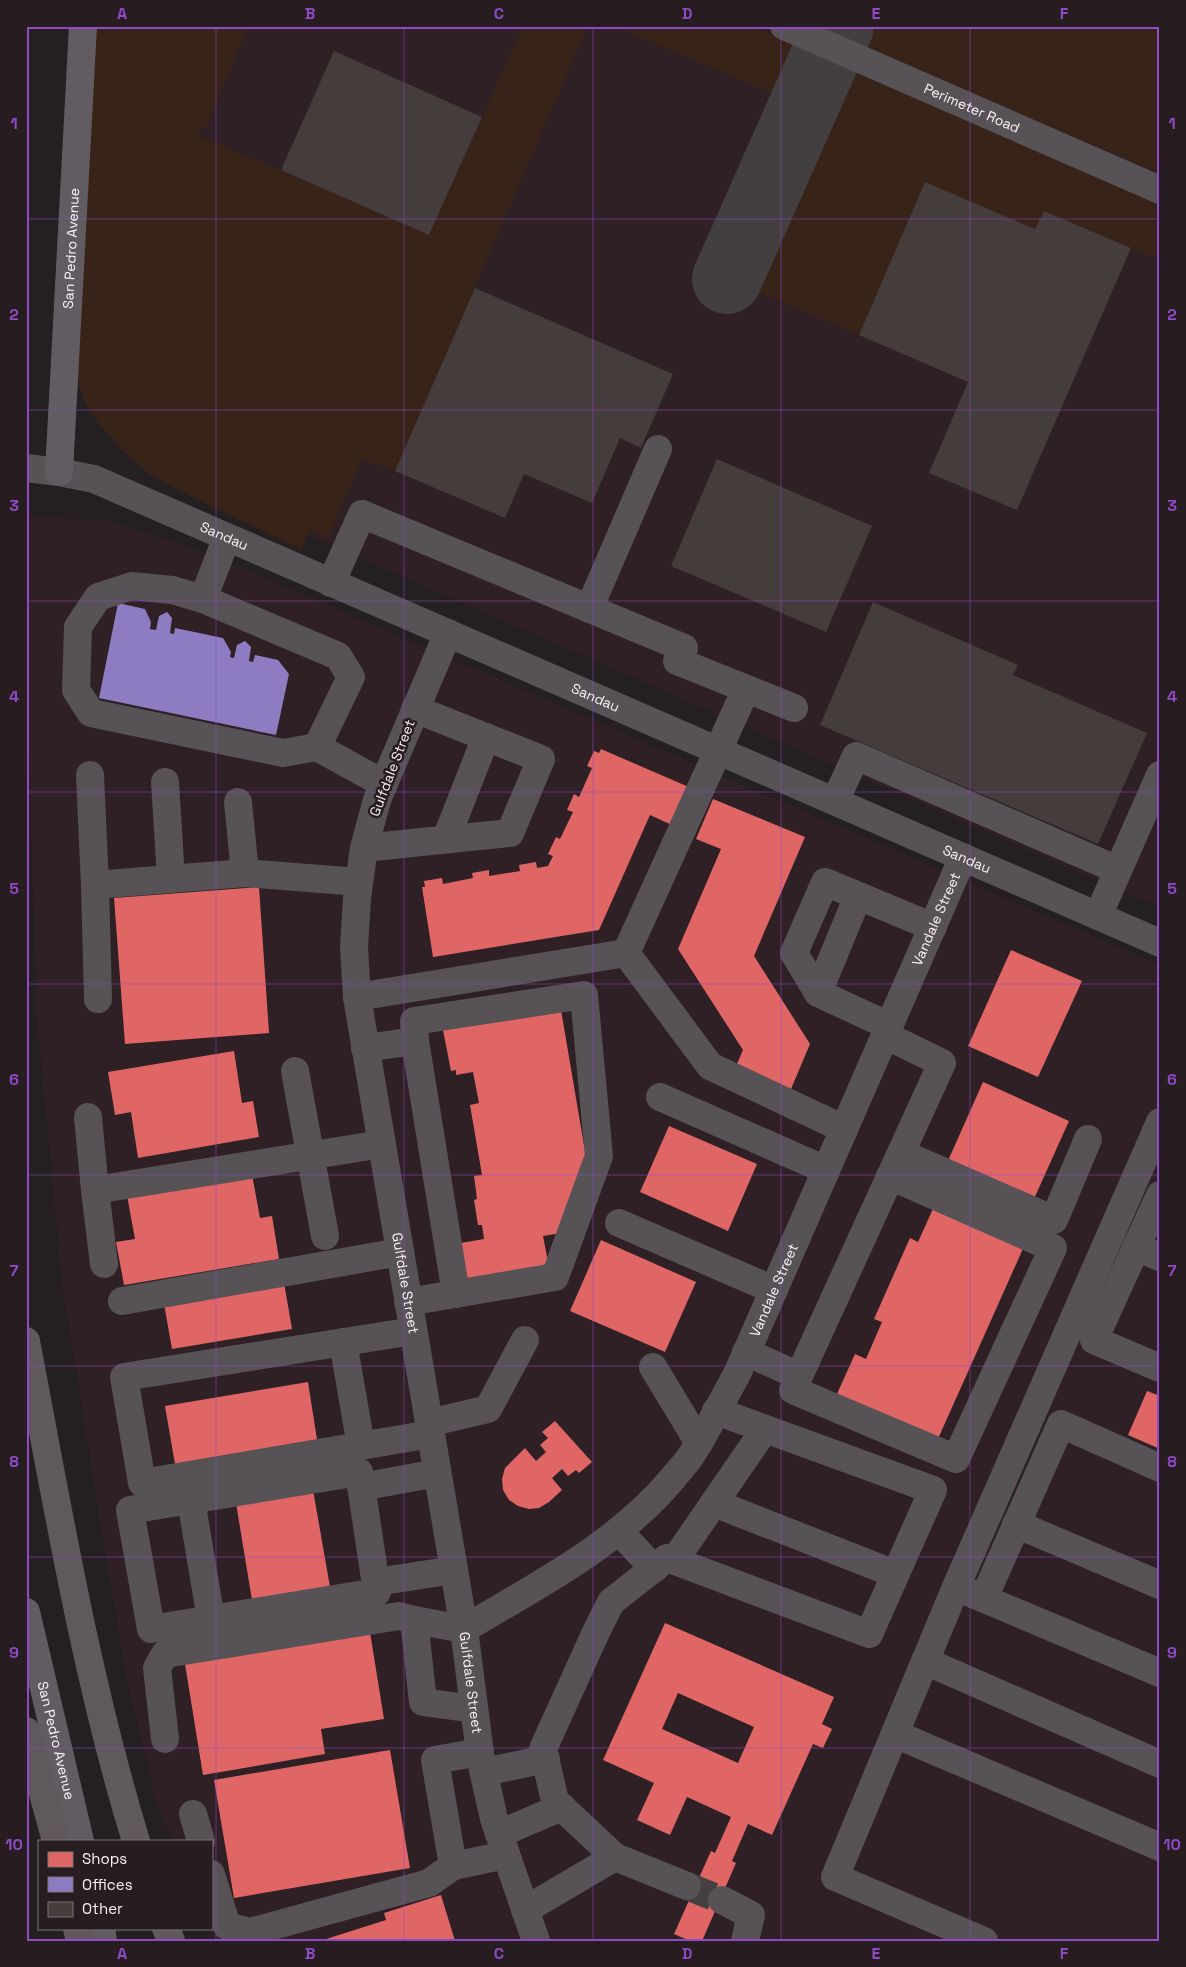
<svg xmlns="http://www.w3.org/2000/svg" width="1186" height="1967" font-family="'Space Grotesk',sans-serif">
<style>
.built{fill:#2f2025}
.green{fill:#382318}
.shops{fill:#e06666;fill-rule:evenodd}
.offices{fill:#8e7cc3}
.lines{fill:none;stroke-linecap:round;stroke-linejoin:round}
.taxiway{stroke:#433f41;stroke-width:70}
.building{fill:#453c3c}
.minor-tunnel{stroke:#443f41;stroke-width:28;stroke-dasharray:28 14;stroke-linecap:butt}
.minor{stroke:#575256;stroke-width:28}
.major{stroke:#615c61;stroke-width:28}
.highway{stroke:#5f585d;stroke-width:28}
.grid{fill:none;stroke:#8e4ac7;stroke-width:1;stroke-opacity:0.55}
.labels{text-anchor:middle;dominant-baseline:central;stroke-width:5;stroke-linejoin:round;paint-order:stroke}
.street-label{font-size:14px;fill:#fbf2f5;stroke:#271c20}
.neatline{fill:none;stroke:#8e4ac7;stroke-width:2}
.grid-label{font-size:16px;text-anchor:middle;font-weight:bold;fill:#8e4ac7}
</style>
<rect width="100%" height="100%" fill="#241f21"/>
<path class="built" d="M145 26H1160V908L184 481Z
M26 517 105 520 212 555 1160 965V1941H215L209 1928H211V1841H172L155 1798 123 1662 63 1291 36 1008 26 640Z"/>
<path class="green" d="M89 26H249L206 126 198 130 201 137 281 170 429 235 523 26H588L395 471 362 459 328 538 309 531 302 550 204 503 160 480 142 469 120 448 97 422 85 403 78 382 74 352Z
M614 26H751L803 49 783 98Z
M860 26H1160V173L863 48 856 42V34Z
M849 74H857L883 84 1160 204V260L1044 211 1035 229 925 182 859 335 746 287 835 82Z"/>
<path class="shops" d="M601 749 691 788 674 826 650 815 599 930 433 957 422 887H425L424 881 442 878 443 884 473 878 472 873 489 870V876L520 871 519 865 536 862 537 868 548 866 553 856 548 854 556 837 560 839 573 812 567 810 574 794 579 797 592 768 587 766 594 751 599 753Z
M713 799 805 837 754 956 810 1044 791 1089 736 1066 743 1050 678 949 721 849 696 839Z
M259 887 269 1033 125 1044 114 898Z
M1011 950 1082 981 1038 1077 968 1046Z
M561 1010 586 1157 561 1233 543 1236 550 1272 468 1285 461 1243 484 1239 482 1225H478L474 1200 477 1199 474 1176 482 1175 470 1105 479 1103 473 1072 456 1075V1070L451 1071 443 1030Z
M234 1051 242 1103 253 1101 259 1137 138 1158 131 1112 115 1115 108 1072Z
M983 1082 1069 1121 1033 1201 947 1163Z
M669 1126 757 1164 728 1231 640 1192Z
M251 1169 260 1218 272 1216 279 1259 124 1285 116 1242 135 1239 126 1190Z
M936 1202 1026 1242 937 1441 836 1396 855 1354 866 1359 882 1322 874 1319 910 1238 918 1242Z
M601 1240 696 1282 665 1352 570 1311Z
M283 1277 292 1329 172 1349 163 1298Z
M308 1382 318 1446 176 1470 165 1406Z
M1147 1391 1160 1396V1449L1128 1435Z
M555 1421 592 1462 579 1473 576 1470 568 1476 562 1469 552 1478 562 1490 549 1502 539 1508 529 1509 518 1506 509 1500 503 1490 502 1479 505 1468 525 1448 536 1461 546 1452 540 1445 548 1438 542 1432Z
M313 1490 330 1587 252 1600 236 1503Z
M665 1623 834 1697 822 1724 832 1729 823 1748 813 1744 772 1835 748 1824 732 1861 736 1863 702 1941H690L674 1934 711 1851 715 1853 731 1817 687 1797 670 1835 637 1820 654 1783 603 1760ZM678 1693 754 1727 738 1763 662 1729Z
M369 1626 384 1719 321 1729 325 1754 203 1775 184 1658Z
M390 1750 410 1868 234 1898 214 1780Z
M441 1895 455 1941H320L386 1920 384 1913Z"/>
<path class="offices" d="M118 603 145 609 151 622 150 629 156 630 159 616 167 612 172 618 170 633 174 634 175 628 223 638 231 652 230 657 234 658 237 645 245 641 251 647 249 661 253 662 255 655 278 660 289 674 276 735 99 698Z"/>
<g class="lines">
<path class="taxiway" d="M727 279 839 26"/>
</g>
<path class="building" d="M334 51 482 117 429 235 281 170Z
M925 182 1035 229 1044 211 1131 248 1017 510 929 473 968 382 859 335Z
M475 288 673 374 641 448 620 438 592 503 524 474 505 518 395 471Z
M717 459 872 526 826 632 671 566Z
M873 602 1018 665 1013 675 1147 733 1098 844 820 725Z"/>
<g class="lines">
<path class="minor-tunnel" d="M687 1886 722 1900"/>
<g class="minor">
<path id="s1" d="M784 26 1160 190"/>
<path id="s2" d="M26 468 59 472 94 479 227 537 1160 943"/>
<path d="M331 583 362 514 684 648 677 661 794 708"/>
<path d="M203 599 338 656 351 677 317 747 283 753 91 713 76 690 78 627 98 597 132 586 172 590 203 599 227 537"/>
<path d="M589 609 658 449"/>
<path id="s3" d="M448 633 377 800 364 848 357 898 354 947 357 997 464 1629 481 1761 494 1819 536 1941"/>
<path d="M317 747 384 784"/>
<path d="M90 775 95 885"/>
<path d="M165 782 171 879"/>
<path d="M835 801 856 756 1118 870"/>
<path d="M238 802 245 873"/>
<path d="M446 839 486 737"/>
<path d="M364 848 510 833 541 759 415 709"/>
<path d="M1098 916 1160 775"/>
<path d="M626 953 710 1066 844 1129"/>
<path d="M818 993 858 896"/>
<path d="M357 997 626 953 746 689"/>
<path d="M98 999 95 885 245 873 359 882"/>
<path d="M889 1026 818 993 794 953 825 882 933 927"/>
<path d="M415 1041 456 1294"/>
<path d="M365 1048 415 1041 414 1021 584 995 599 1156 555 1277 408 1302"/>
<path d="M295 1071 325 1236"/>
<path d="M660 1097 826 1170"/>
<path d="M88 1117 95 1190 382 1144"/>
<path d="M901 1153 1054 1220 1088 1139"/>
<path d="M95 1190 104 1264"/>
<path d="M1160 1195 1094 1340 1160 1368"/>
<path d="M619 1223 774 1290"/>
<path d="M1136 1247 1160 1257"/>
<path d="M122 1301 400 1252"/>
<path d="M413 1331 124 1377 142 1483 431 1434"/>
<path d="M343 1342 361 1446"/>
<path d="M746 1352 799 1376 942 1063 885 1035"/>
<path d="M653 1367 699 1443"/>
<path d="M799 1376 793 1390 956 1459 1053 1248 890 1176"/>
<path d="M429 1423 488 1409 525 1340"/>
<path d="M359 1472 377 1592 151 1629 130 1510Z"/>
<path d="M361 1487 437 1473"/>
<path d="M191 1500 211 1619"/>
<path d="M714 1503 895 1574"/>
<path d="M1016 1524 1160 1585"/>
<path d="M619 1531 654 1569"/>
<path d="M674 1561 765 1429"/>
<path d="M376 1582 454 1570"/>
<path d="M968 1592 1160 1673"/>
<path d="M984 1598 1061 1424 1160 1468"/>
<path id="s4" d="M414 1620 464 1629C538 1585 617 1545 673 1478 679 1470 687 1463 692 1454 708 1429 722 1401 737 1374L963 857"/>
<path d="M925 1661 1160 1764"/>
<path d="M895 1734 1160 1847"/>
<path d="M165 1739 157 1668 165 1654 399 1616 414 1620 423 1702 474 1709"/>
<path d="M480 1752 435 1760 453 1866 506 1855"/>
<path d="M484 1772 546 1759"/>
<path d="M193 1814 201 1841"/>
<path d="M499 1834 562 1807"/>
<path d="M211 1874 227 1926 250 1932 429 1883 453 1866"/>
<path d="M687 1886 615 1857 555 1801 543 1749 596 1632 611 1602 667 1558 869 1634 933 1490 716 1411"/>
<path d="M722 1900 751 1915 745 1941"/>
<path d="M525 1910 615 1857"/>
<path d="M984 1941 835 1877 956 1587 1160 1122"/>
</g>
<g class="major">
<path id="s5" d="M59 472 83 26"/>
<path id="s6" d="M26 1612 80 1841"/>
<path d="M101 1928 103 1941"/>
</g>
<path class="highway" d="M26 1341C58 1509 86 1678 136 1841
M26 1731 56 1841
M77 1928 80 1941
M166 1928 171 1941"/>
</g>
<path class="grid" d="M216 26V1941M404 26V1941M593 26V1941M781 26V1941M970 26V1941M26 219H1160M26 410H1160M26 601H1160M26 792H1160M26 984H1160M26 1175H1160M26 1366H1160M26 1557H1160M26 1748H1160"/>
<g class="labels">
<g class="street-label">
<text stroke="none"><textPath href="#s1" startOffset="205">Perimeter Road</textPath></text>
<text stroke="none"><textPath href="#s5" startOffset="224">San Pedro Avenue</textPath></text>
<text stroke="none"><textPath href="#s2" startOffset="211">Sandau</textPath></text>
<text stroke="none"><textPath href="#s2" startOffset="616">Sandau</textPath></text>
<text transform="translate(392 768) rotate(-69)">Gulfdale Street</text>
<text stroke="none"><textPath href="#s2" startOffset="1021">Sandau</textPath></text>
<text stroke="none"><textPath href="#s4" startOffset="929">Vandale Street</textPath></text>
<text stroke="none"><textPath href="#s3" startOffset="671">Gulfdale Street</textPath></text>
<text stroke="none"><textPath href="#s4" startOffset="524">Vandale Street</textPath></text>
<text stroke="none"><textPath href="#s3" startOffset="1076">Gulfdale Street</textPath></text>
<text stroke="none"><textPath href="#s6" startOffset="132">San Pedro Avenue</textPath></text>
</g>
</g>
<rect width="1186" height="1967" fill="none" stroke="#271c20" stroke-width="55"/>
<rect x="38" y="1840" width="175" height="90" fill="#271c20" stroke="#7c7275"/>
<rect x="48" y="1852" width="25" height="15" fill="#e06666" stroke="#7c7275"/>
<text x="82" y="1864" font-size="15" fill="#fbf2f5">Shops</text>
<rect x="48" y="1877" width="25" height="15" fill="#8e7cc3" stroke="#7c7275"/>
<text x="82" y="1890" font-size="15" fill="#fbf2f5">Offices</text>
<rect x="48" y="1902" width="25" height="15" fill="#453c3c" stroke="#7c7275"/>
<text x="82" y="1914" font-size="15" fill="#fbf2f5">Other</text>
<rect x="28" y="28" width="1130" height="1912" class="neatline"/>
<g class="grid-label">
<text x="122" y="19">A</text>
<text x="310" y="19">B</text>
<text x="499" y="19">C</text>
<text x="687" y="19">D</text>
<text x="876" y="19">E</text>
<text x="1064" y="19">F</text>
<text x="14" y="129">1</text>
<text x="1172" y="129">1</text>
<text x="14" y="320">2</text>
<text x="1172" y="320">2</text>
<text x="14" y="511">3</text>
<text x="1172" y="511">3</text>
<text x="14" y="702">4</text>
<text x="1172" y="702">4</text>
<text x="14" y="894">5</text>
<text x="1172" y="894">5</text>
<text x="14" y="1085">6</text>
<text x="1172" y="1085">6</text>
<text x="14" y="1276">7</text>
<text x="1172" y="1276">7</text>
<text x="14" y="1467">8</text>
<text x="1172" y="1467">8</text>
<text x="14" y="1658">9</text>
<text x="1172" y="1658">9</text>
<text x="14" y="1850">10</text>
<text x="1172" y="1850">10</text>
<text x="122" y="1959">A</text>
<text x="310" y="1959">B</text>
<text x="499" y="1959">C</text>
<text x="687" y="1959">D</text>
<text x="876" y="1959">E</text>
<text x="1064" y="1959">F</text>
</g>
</svg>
